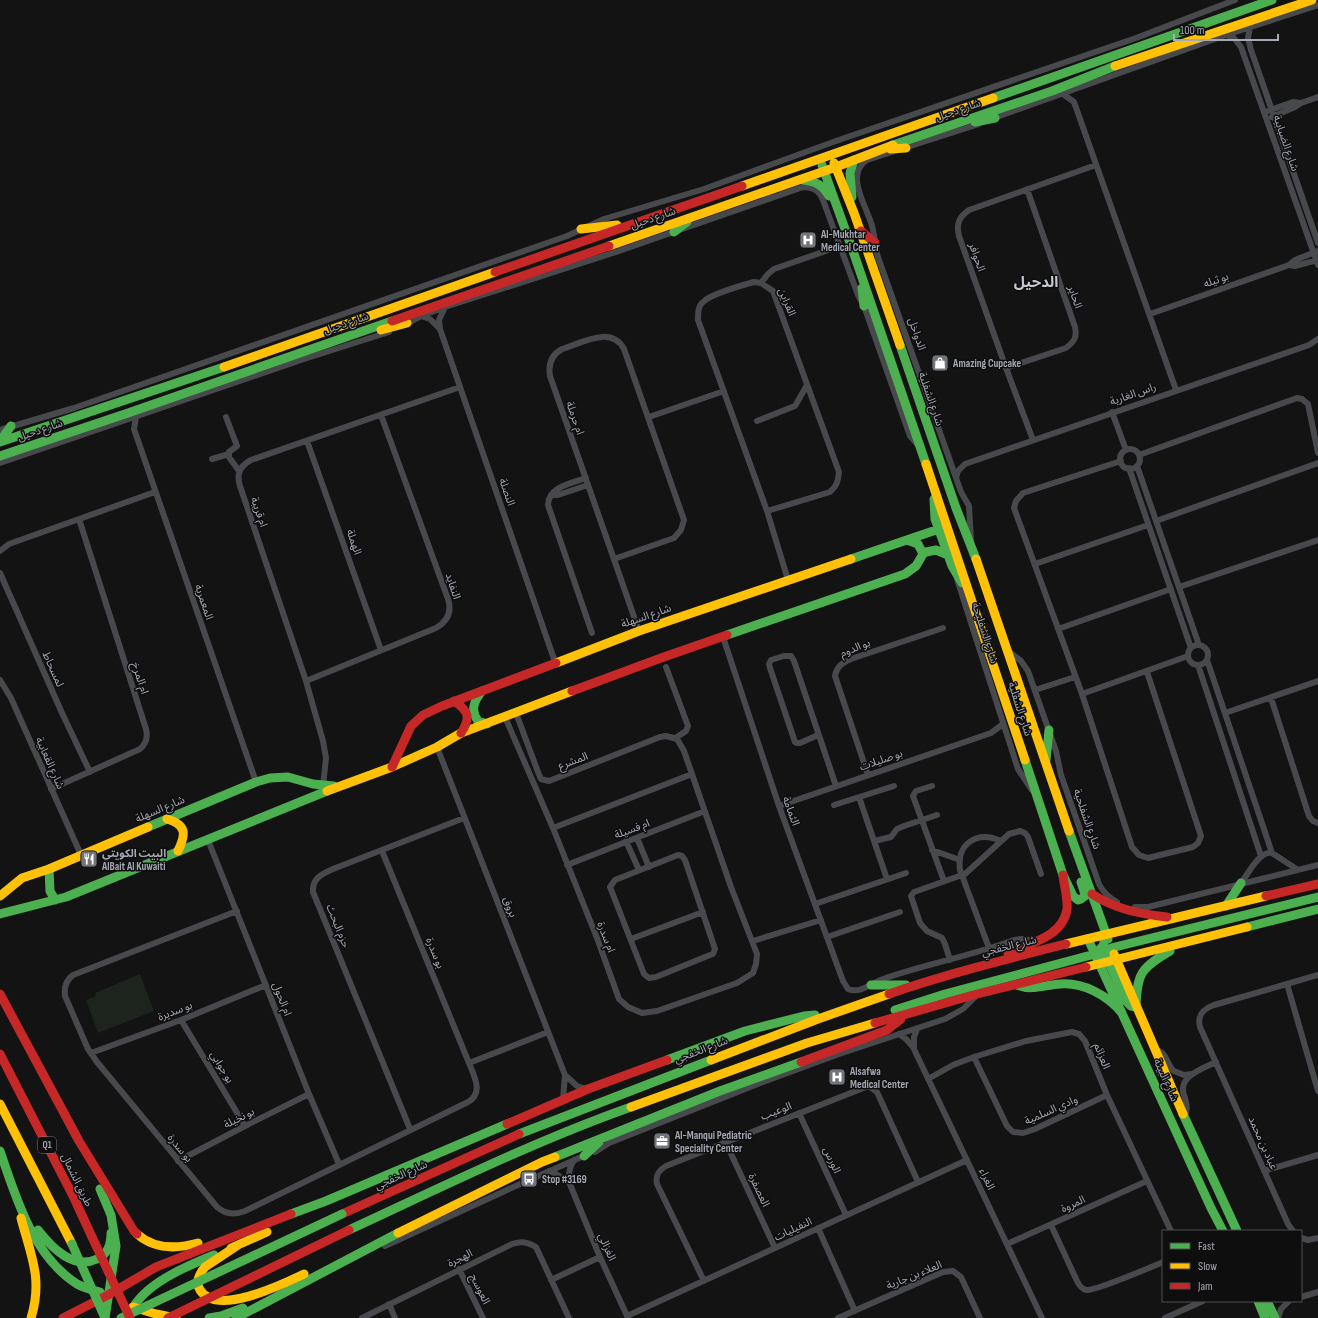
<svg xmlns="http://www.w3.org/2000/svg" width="1318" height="1318" font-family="'Sofia Sans Condensed','Noto Sans Arabic',sans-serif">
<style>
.green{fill:#1d241e}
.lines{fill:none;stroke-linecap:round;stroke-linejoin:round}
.street{stroke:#48494c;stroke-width:6}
.fast{stroke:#4caf50;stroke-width:9}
.slow{stroke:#ffc107;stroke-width:9}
.jam{stroke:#c62828;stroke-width:9}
.fast-bridge{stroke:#4caf50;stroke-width:9}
.jam-bridge{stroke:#c62828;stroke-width:9}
.labels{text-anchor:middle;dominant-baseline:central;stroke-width:3;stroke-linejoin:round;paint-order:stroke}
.shield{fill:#0e0e0f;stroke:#787a82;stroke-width:1}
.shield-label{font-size:10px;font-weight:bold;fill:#a5a9b3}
.street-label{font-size:11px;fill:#a5a9b3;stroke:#0e0e0f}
.poi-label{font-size:11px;font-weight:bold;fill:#a5a9b3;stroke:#0e0e0f;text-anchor:start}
.district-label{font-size:15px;font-weight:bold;fill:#c6c8d0;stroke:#0e0e0f}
</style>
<rect width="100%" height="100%" fill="#131314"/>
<path class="green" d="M140 974 154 1011 98 1033 86 1000 96 996 95 993Z"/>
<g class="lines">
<path class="street" d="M1250 27 1248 38 1251 50 1318 243
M1226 35 1234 38 1241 47 1318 265
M1063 94 1074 102 1176 390
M1268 111 1293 102 1301 103 1318 97
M1272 117 1295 107 1301 103
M991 119 1226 35 1318 5
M1289 265 1295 266 1318 260
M761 283 768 274 774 269 840 246
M445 307 439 320 440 329 555 662
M1150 314 1289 265 1295 260 1318 251
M421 316 430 319 440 329
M404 325 421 316 445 307 616 252 803 187C814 187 819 191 823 200L858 295 864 306 910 436 918 445
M1006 368 1066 348C1075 341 1077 337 1075 327L1027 189
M1112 412 1126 450
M136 417 134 429 256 782
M226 417 237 446 229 452V457L239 471
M649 417 724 391
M757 421 795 406 807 385
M0 430 74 408 567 236 604 219 704 189 836 141 1136 38 1235 0
M1033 440 1006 368 959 236C956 224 959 217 969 210L1096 165
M307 441 381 650
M1120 459a10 10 0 1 1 20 0a10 10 0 1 1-20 0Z
M1139 455 1297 398 1302 399 1308 404 1318 453
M212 459 229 454
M1121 461 1023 493 1016 501 1014 508 1082 694 1132 847 1139 855 1148 858 1193 847 1198 843 1201 836 1147 672
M0 463 304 359 389 332
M1137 466 1199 645
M1129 468 1191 648
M586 478C572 483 548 487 548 505L592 633
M956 478 958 471 965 464 1309 345 1318 339
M551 495H558L588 485
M767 511 830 492C837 486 838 481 839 472L773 291 761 283 754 282C743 285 711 294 703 302 698 306 698 313 698 320L767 511 788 580
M1156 521 1318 463
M971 540 969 506 961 492 878 257C875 247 875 236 872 226 867 207 844 174 867 160L979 124
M0 551 9 544 155 492
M614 559 674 538 681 530 684 520 624 349C611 325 582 343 562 349 551 355 548 364 550 376 579 461 609 546 639 631
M1035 564 1148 525
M0 573 62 713 90 772
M957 579 1018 769 1032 790
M1179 587 1318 540
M1058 629 1171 589
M723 637 779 806 843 981 848 989C860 994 872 983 883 979 926 964 971 956 1014 940L1022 939 1034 941
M1188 655a10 10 0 1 1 20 0a10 10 0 1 1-20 0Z
M1008 651 1021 661 1028 671 1056 751 1061 775 1099 884C1103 892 1108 897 1117 902
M1207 660 1272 853
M1198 665 1261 856
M666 667 688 726 686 731 677 737V739
M0 680 11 698 81 855
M306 681 436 628C448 621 452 611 448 599L381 415
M1035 690 1075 677
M1082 694 1188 656
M1271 698 1309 816 1313 821 1318 823
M516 713 538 772 541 779 549 781 660 737 666 736 677 739
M1225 713 1318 681
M505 717 553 828 597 938 619 999 628 1007 642 1013 657 1011 737 983 753 973 756 964 757 954 731 887 684 751 677 739
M818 735 800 743H797L795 742 770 668 769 664 771 660 784 656H791L794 661 836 786
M437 747 565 1075 563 1099
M868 775 835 676C837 666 842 663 851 659L943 628
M323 786 326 758 323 741 306 681 240 486C236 474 240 466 251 460L460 387
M932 786 916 791 913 796 944 881
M51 789 140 749C146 744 148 737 146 729L79 519
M859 797 887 879
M834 805 894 786
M779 806 991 733 1003 724
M553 828 692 774
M637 838 649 867
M208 840 309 1094 339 1164
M626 841 639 870
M874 841 891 837 897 829 904 826 937 815
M932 850 960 860
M678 855 682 856 685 860 715 949 713 954 710 955 656 977 649 978 644 974 610 887 615 880Z
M567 865 705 811
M1241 883C1248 874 1260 850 1272 853L1298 870
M815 904 906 873
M1135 907H1148L1318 865
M237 911 73 975C66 980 64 987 65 996L88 1049 97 1062 217 1207C226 1215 235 1215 245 1211L468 1102C484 1093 474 1076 469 1063L382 851
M827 937 900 912
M631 939 703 912
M753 941 821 920
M989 948 960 870C956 844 977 830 1001 841
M950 960 945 944 942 938 927 931 920 923 911 896 914 892 965 874 1009 834 1020 831 1025 833 1028 837 1041 874
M1287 984 1318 1091
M181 1020 245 1126
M899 1034 906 1039 913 1047 1042 1318
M914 1048V1037L917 1029
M1155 1050C1167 1051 1166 1064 1174 1071L1184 1075 1192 1074
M91 1053 181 1020 266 985
M974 1057 1007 1126 1013 1132 1023 1133 1035 1129 1107 1095
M469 1063 548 1032
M565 1075 577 1086 586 1089
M928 1079 953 1065 974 1057 1026 1041 1072 1032 1079 1034 1085 1041 1107 1095 1171 1231
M799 1113 846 1215
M1184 1117C1188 1110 1187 1105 1185 1098 1175 1077 1202 1069 1216 1062
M410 1129 313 892C312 878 322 874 333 869L464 818
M725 1141 775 1248
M595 1152 609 1143 763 1082 839 1054 945 1019 963 1009 976 996
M574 1160C569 1168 568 1174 569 1182L600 1257 628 1318
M178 1161 245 1126 309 1094
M549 1171 556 1174 569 1182
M1264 1171 1318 1155
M1051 1225 1077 1281C1079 1285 1082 1289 1086 1290 1096 1291 1151 1267 1163 1262
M818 1228 855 1311
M1293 1231 1288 1224 1200 1027C1197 1015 1203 1009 1214 1005L1318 975
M1301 1238 1308 1240 1318 1238
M1007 1244 1147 1181
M385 1246 520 1184 586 1155
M459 1269 483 1318
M551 1280 600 1257
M704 1281 657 1184C655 1175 659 1170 666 1166L866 1087H870L877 1092 918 1182
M1301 1297 1318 1292
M389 1304 395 1318
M627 1316 967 1160
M362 1318 512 1244C522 1241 527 1242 536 1247L569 1318
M838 1318 943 1272 953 1271 961 1277 980 1318
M1165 1318 1203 1301
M1278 1318 1281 1309 1289 1301"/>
<path class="fast" d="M993 98 1272 0
M975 122 995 118
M893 145 1052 91 1115 66
M822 165 854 254 926 464
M803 180C815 181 823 185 829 196
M852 197 850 173 854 160
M674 232 687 222
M862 288 864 306
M900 345 956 508 976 559
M0 441 11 426
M0 442 224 367
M0 456 128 413 392 321
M934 499 935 519 952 566 962 583
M907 540 918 544 923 554
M851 559 939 529
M727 635 905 574 916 566 923 554 926 552 936 550 948 555
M482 691C474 701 470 710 478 721L487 724
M1025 760 1063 875 1073 896 1078 900 1081 899 1085 896 1084 891 1081 882
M1046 760 1049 730
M148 827 256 782 270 778 288 777 313 784 334 786
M1069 831 1108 939
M49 869 50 891 55 900
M1226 906 1241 883
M0 914 66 897 327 791
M1247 927 1318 909
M1088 939 1211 1208 1223 1231
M1105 954 1126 1001 1131 1006 1136 1007C1137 973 1141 968 1170 951
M1100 959 1103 954 1111 948 1318 897
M871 985H906
M1017 985C1032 991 1044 985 1060 984 1083 982 1107 995 1122 1013
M895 1010 945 994 1095 954 1103 946 1106 934
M667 1060 745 1031 804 1016 815 1015
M1183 1114 1237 1231
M519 1134 711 1060
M0 1151C16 1198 33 1256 77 1284 84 1288 92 1290 100 1292
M584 1156 599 1142
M555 1157 720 1091 801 1062
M100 1189 111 1215 116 1246 105 1318
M291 1214 326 1201 507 1124
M38 1230C52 1248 73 1270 97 1259 108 1255 111 1243 111 1233
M349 1230C442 1187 535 1141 631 1107
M1258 1301 1265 1318
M1267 1301 1275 1318
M131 1312C143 1284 187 1266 214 1255
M209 1318 221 1316 243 1308
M236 1318 398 1233"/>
<path class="slow" d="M1115 66 1312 0
M890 149 906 148
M834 163 854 213 900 345
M742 186 993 98
M581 229 617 225
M609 246 836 167 893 145
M381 330 407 323
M224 367 495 272
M926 464 1025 760
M976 559 1069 831
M556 663 639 631 851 559
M327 791 392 767 437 747 461 733 572 691
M167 819C187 825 186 834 178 851
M0 896 22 878 49 869 148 827
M1066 944 1266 896
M1114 954 1183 1114
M1086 967 1247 927
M711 1060 818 1019 889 994
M0 1104 72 1244
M631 1107 807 1043 875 1023
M21 1218C31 1256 43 1279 31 1318
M398 1233 542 1162 555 1157
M137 1234C154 1249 177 1249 198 1243
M238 1245 205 1267C200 1273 195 1282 200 1290 217 1317 283 1284 304 1274
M231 1248 267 1232
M133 1307 156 1314 176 1318"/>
<path class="jam" d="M861 231 875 243
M495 272 742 186
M392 321 609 246
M572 691 661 658 727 635
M454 701C469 711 471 718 461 733
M392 767 411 726 423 715 442 706 556 663
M1092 894C1115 909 1140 914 1167 917
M1266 896 1318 884
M1008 953C1030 943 1063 937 1067 909 1068 898 1064 886 1063 875
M0 994 79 1141 134 1231 137 1234
M889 994C947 974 1007 959 1066 944
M875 1023 977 994 1086 967
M0 1054 74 1198 92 1237
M801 1062 887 1030 901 1019
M507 1124 588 1089 667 1060
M342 1214 519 1134
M63 1318 108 1295 156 1267 291 1214"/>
<path class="fast-bridge" d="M72 1244 105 1318
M121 1318 342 1214"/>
<path class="jam-bridge" d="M92 1237 130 1318
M168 1318 349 1230"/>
</g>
<defs>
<g id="hospital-square" transform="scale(0.9)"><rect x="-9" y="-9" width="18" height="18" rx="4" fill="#72747b" stroke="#0e0e0f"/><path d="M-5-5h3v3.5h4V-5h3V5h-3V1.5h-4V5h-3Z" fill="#fff"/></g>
<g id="shop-square" transform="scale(0.9)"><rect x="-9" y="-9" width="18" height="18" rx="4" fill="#72747b" stroke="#0e0e0f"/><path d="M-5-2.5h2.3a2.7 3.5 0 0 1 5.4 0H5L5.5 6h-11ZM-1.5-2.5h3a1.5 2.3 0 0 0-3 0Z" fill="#fff"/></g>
<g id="restaurant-square" transform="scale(0.9)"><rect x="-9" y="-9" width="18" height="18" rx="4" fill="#72747b" stroke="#0e0e0f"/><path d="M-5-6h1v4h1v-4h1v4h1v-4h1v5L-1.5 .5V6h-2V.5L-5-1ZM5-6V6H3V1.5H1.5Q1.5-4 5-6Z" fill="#fff"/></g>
<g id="office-square" transform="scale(0.9)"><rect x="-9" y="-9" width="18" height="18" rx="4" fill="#72747b" stroke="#0e0e0f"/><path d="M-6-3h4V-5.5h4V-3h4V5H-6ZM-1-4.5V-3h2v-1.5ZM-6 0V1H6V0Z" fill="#fff"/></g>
<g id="bus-square" transform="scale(0.9)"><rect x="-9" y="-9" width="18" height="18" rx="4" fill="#72747b" stroke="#0e0e0f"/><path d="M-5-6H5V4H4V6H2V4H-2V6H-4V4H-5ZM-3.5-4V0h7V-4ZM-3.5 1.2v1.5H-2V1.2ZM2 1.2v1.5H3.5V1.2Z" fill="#fff"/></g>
</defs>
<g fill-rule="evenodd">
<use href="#hospital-square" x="808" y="240"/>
<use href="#shop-square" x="940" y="363"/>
<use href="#restaurant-square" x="89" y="859"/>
<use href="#hospital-square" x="837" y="1077"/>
<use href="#office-square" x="662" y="1141"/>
<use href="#bus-square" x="529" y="1179"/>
</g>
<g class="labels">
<rect class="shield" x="38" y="1137" width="18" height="16" rx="3"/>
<g class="shield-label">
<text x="47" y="1145">Q1</text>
</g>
<g class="street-label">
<text transform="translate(958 110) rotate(-19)">شارع دحيل</text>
<text transform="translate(1286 143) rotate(71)">شارع الضبابية</text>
<text transform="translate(653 218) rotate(-19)">شارع دحيل</text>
<text transform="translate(977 257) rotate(71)">الحوافر</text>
<text transform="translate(1216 280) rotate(-19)">بو ثيله</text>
<text transform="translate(1075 297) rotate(71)">الحاير</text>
<text transform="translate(787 302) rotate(67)">القراين</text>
<text transform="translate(346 323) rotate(-19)">شارع دحيل</text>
<text transform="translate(917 334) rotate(71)">الدواخل</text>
<text transform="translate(1133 394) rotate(-19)">راس الغارية</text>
<text transform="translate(931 399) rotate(71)">شارع الشفلية</text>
<text transform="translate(575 418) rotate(71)">ام حرملة</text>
<text transform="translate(40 430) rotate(-19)">شارع دحيل</text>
<text transform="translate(507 492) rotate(71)">النصلة</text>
<text transform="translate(259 512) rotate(71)">ام قريبة</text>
<text transform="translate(354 542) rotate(71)">الهملة</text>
<text transform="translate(453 586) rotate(72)">النفايد</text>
<text transform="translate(204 602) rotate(71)">المعمرية</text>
<text transform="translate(646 616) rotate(-19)">شارع السهلة</text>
<text transform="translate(985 633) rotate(72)">شارع الشفليحة</text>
<text transform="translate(855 648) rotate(-22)">بو الدوم</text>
<text transform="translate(53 669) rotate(66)">لمسحاط</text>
<text transform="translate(140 678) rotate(72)">ام المرخ</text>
<text transform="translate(1020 709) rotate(72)">شارع الشفلية</text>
<text transform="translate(881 760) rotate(-19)">بو صليلات</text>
<text transform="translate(573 761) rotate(-21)">المشرع</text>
<text transform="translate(50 763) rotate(66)">شارع القعابية</text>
<text transform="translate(160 809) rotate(-23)">شارع السهلة</text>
<text transform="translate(791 811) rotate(70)">الثمامة</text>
<text transform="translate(1087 819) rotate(71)">شارع الشفلحية</text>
<text transform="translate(632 829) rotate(-21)">ام فسيلة</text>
<text transform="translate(510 907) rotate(69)">بروق</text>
<text transform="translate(338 926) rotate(68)">حزم البحث</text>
<text transform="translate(606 937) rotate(69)">ام سدرة</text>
<text transform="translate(1009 946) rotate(-14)">شارع الخفجي</text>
<text transform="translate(435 953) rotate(68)">بو سدرة</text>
<text transform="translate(282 999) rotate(69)">ام الحول</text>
<text transform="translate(175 1011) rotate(-21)">بو سديرة</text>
<text transform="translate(701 1050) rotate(-21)">شارع الخفجي</text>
<text transform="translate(1102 1056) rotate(68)">العزائم</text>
<text transform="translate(222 1067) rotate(59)">بو جوابي</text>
<text transform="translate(1166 1080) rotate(66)">شارع البيئة</text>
<text transform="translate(1051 1110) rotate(-24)">وادي السلمية</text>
<text transform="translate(776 1111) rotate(-21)">الوعيب</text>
<text transform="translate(239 1118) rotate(-27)">بو نخيلة</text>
<text transform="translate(1263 1143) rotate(66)">عباد بن محمد</text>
<text transform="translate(180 1148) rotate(50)">بو سدرة</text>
<text transform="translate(832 1160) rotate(65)">الورس</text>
<text transform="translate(401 1175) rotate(-24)">شارع الخفجي</text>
<text transform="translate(987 1179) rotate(65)">الغراء</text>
<text transform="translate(77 1180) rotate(64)">طريق الشمال</text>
<text transform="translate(759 1190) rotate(65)">العصفرة</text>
<text transform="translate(1073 1204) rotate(-25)">المروة</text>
<text transform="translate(793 1229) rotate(-25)">النفيليات</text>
<text transform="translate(607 1247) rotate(66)">الغزالي</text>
<text transform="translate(460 1258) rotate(-26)">الهجرة</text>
<text transform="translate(914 1275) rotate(-22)">العلاء بن جارية</text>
<text transform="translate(480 1289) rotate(64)">العوسج</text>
</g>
<g class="poi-label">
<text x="821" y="234">Al-Mukhtar<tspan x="821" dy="13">Medical Center</tspan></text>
<text x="953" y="363">Amazing Cupcake</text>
<text x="102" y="853">البيت الكويتي<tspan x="102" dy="13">AlBait Al Kuwaiti</tspan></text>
<text x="850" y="1071">Alsafwa<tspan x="850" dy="13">Medical Center</tspan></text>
<text x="675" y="1135">Al-Manqui Pediatric<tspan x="675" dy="13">Speciality Center</tspan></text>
<text x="542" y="1179">Stop #3169</text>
</g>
<g class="district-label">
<text x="1036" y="282">الدحيل</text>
</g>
</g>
<rect x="1162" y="1230" width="140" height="72" fill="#0e0e0f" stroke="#4a4c51"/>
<rect x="1170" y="1243" width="20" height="6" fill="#4caf50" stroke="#4a4c51"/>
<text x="1198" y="1250" font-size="12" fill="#a5a9b3">Fast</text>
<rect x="1170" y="1263" width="20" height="6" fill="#ffc107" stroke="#4a4c51"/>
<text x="1198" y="1270" font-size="12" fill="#a5a9b3">Slow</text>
<rect x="1170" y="1283" width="20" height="6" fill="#c62828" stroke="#4a4c51"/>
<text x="1198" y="1290" font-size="12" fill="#a5a9b3">Jam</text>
<path d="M1174 34v6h104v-6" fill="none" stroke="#a5a9b3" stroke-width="2"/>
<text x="1180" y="34" font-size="12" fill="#a5a9b3" stroke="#0e0e0f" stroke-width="3" paint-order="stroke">100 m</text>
</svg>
